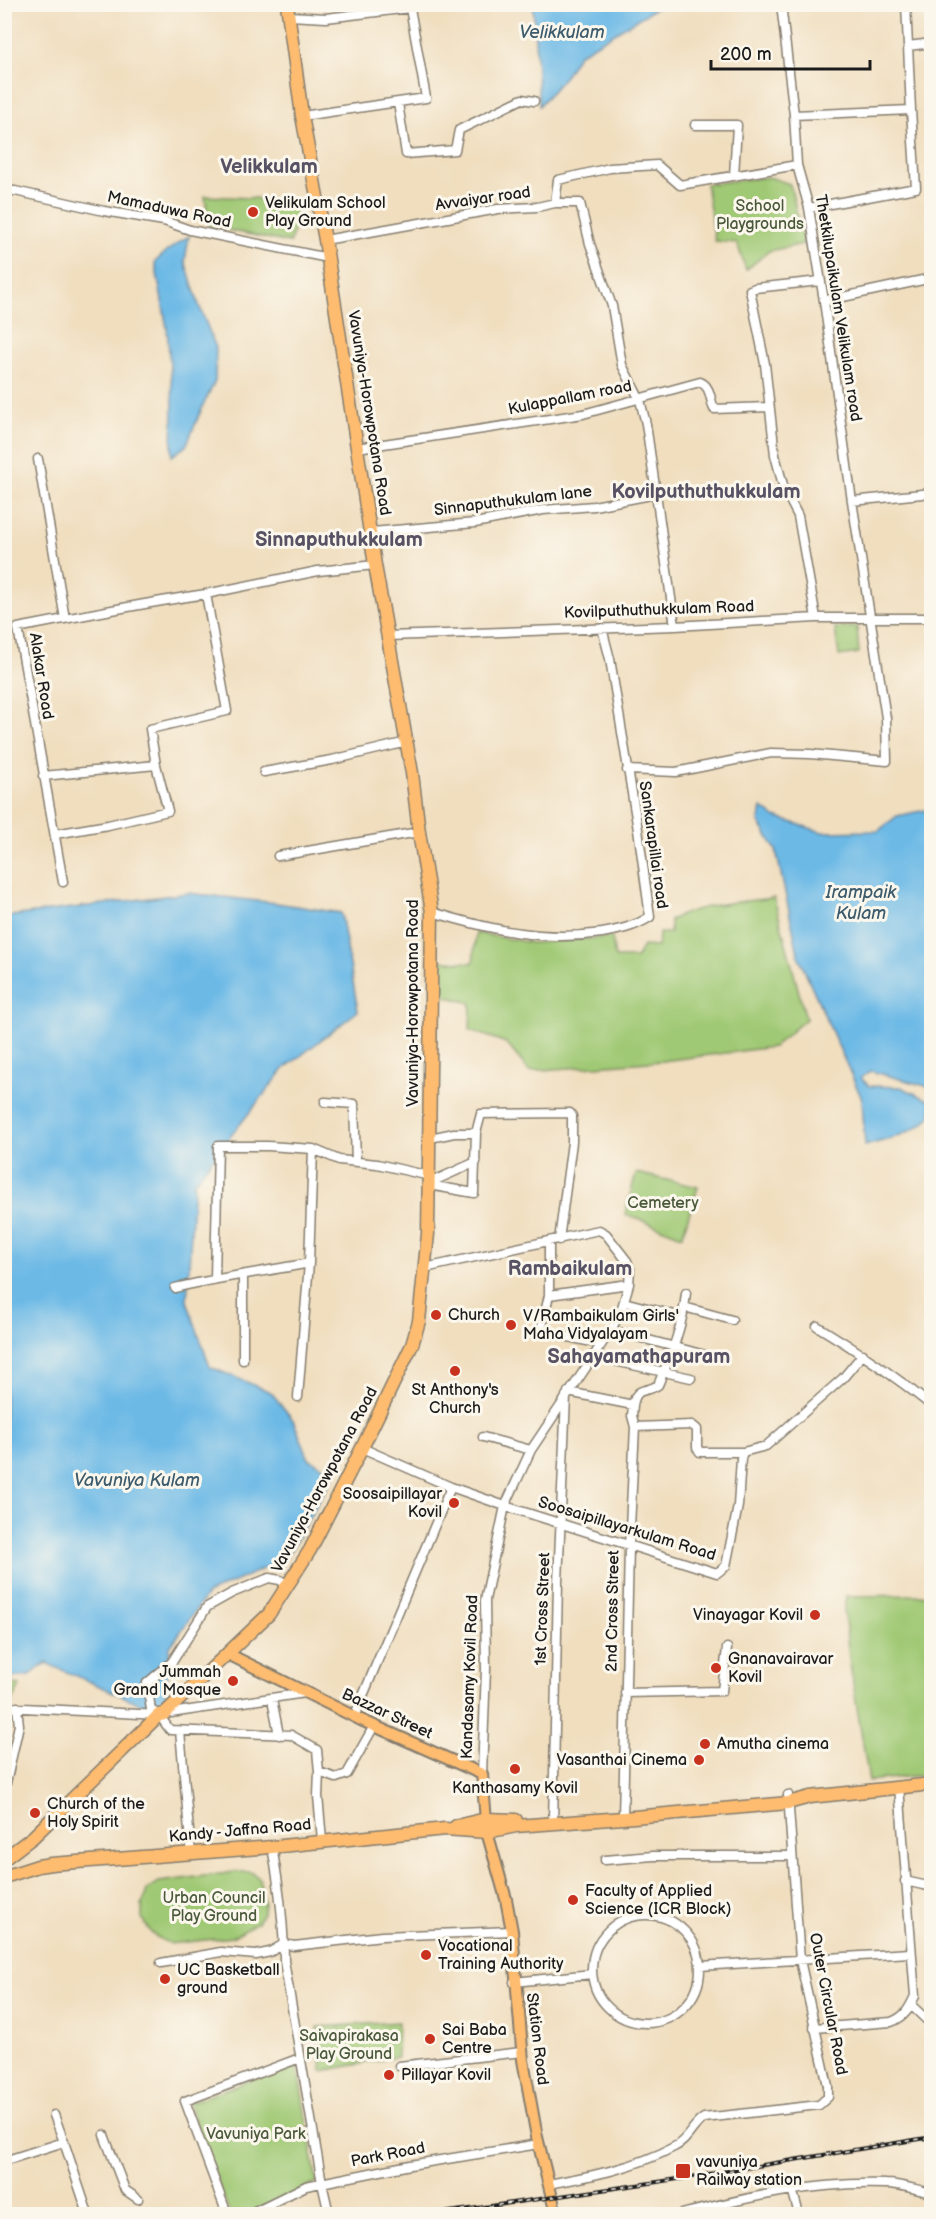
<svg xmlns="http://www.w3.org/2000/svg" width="936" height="2219" font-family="'Balsamiq Sans',sans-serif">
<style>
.green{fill:#a0c975;stroke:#5e7248;stroke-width:1.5}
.water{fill:#6cb9e6;stroke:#446a81;stroke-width:1.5}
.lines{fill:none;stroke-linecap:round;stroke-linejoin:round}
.minor-casing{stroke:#867d6e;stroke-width:11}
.major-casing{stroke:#867d6e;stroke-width:14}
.highway-casing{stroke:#867d6e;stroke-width:15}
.minor{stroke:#fff;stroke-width:8}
.major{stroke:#fdbc70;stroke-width:10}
.highway{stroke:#fdbc70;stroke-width:12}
.rail-casing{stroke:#1c1c1c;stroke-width:4}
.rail{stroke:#fbf7ec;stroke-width:1.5;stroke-dasharray:4.5;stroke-linecap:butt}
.poi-dot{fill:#c8321e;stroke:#fbf7ec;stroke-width:2}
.labels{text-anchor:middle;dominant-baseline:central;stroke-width:6;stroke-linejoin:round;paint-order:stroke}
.street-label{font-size:16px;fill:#1c1c1c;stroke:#fbf7ec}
.poi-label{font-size:16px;fill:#1c1c1c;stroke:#fbf7ec;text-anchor:start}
.park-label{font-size:16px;fill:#4a593b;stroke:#fbf7ec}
.water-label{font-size:18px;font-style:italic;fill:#3c5b6d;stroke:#fbf7ec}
.quarter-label{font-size:20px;font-weight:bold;fill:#575264;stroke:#fbf7ec}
</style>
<rect width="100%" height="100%" fill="#fbf7ec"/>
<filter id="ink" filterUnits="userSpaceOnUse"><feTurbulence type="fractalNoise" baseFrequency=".0167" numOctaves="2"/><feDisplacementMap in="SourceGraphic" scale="12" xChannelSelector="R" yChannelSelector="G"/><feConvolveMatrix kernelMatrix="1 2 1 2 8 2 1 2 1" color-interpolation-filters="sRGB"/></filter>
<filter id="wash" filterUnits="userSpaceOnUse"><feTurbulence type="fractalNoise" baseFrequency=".008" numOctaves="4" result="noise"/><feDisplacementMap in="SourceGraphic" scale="24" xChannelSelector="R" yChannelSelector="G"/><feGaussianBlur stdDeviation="1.35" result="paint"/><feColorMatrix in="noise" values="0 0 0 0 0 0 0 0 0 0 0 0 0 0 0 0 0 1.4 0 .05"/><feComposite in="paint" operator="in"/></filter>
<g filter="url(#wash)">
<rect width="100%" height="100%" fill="#f0debf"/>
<path class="green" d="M769 177 790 184 804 244 769 251 746 270 737 243 715 241 706 184Z
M205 196 297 200 300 223 295 226 290 243 209 226Z
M857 627 859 653 839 656 835 628Z
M774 898 806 1019 773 1047 662 1061 529 1071 506 1043 470 1030 471 1003 436 994V960L473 963 476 933 533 943 612 937 615 958H636L643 946 658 947 659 933H670V920C703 903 739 902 774 898Z
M636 1173 698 1187 682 1236 625 1214Z
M931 1595V1774L869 1781 849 1658 844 1611 846 1596Z
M4 1681 20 1686 11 1705H5Z
M235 1872H251L259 1878 264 1902 263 1913 256 1923 232 1937 169 1944 152 1934 142 1918V1905L147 1890 159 1882Z
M398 2022 397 2057 322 2071 318 2027Z
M297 2063 317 2183 246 2214H230L188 2103Z"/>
<path class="water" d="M533 5V4L661 5 578 55 566 75 539 106Z
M189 236 185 261 199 305 216 348 215 381 203 406 186 446 172 456 173 403 167 328 155 262 167 251Z
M762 808 775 817 822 832 878 831 897 816 931 809V1085L929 1087 871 1071 861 1078 869 1086 901 1087 931 1101C932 1107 932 1114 928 1119 918 1131 880 1142 865 1146L862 1099 799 958 776 850 759 822Z
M188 893 276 903 341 913 358 1011 285 1068 194 1182 187 1301 210 1367 271 1392 293 1420 309 1459 335 1473 279 1570 269 1566 207 1594 170 1647 164 1714 46 1663 29 1676 5 1678 4 917Z"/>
</g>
<g filter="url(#ink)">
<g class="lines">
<g class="minor-casing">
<path id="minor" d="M906 4 908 46
M289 16 326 18 410 8 426 98 302 116
M398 103 406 154 455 150 459 130 522 99 534 101
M794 115 911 110 908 46 932 43
M695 125H737L734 176
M4 191H15L104 211 164 221 190 230 328 258
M555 203H580L590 244 612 306 622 365 640 400 646 424 675 626
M809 208 916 188 911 110
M325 240 498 209 537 207 555 203 558 180 610 168 657 165 680 185 797 165
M824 301 932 278
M357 448 583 414 700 382C711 386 710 400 714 409L768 407
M38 459 65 619
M852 501 932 493
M372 532 475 523 543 510 594 506 656 494
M816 618 798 516 784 489 775 455 765 364 750 290 755 288 820 281
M388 636 675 626 816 618H932
M627 770 676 772 771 753 810 754 887 761 886 718 852 501 824 301 809 208 797 165 794 115 781 4
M264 772 332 760 407 742
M43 776 156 765 150 729 227 711 206 594 318 571 375 565
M55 834 108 825 168 811 156 765
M278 856 419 832
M63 882 18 628C81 616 143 603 206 594
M432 912C488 929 542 942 602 933 619 930 634 927 650 917L639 836 610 659 602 628
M325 1102 354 1104 356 1161
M430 1138 454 1133H476
M429 1183 476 1162
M429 1185 474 1193 476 1133 481 1114 570 1113 572 1116V1142L559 1240
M549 1242V1295L541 1331 601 1344
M425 1268 599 1230 606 1234 627 1261 630 1269 629 1284 621 1311 611 1330 531 1450 505 1506 485 1600 486 1669 482 1774
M215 1278 218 1146H268L313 1149
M175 1288C219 1277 264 1272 309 1263L313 1149 339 1160 377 1164 430 1176
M549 1295 629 1284
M624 1302 682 1317
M684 1307 732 1320
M817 1326C857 1350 895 1376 932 1406
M611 1330 705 1355
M592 1356 691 1378
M243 1360V1276
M568 1392 633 1405C637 1385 645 1394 658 1385 671 1355 683 1326 686 1293
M298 1397 309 1263
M633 1405 632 1416 635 1427
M483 1437 531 1450
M362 1448 451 1487 505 1506 717 1573 726 1566 738 1506 741 1458 743 1452 766 1446 843 1378 863 1354
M288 1585 280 1580 269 1578 232 1593 207 1607 172 1662 147 1683 151 1710 159 1715 170 1730 291 1735 317 1750 319 1772 318 1796 322 1840
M625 1693 722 1691 727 1648
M272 1699 279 1735
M4 1707 159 1715
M164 1714 305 1693
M354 1717 451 1487
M180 1731 191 1853
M319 1772 336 1778 347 1774 374 1726
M4 1792 19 1725 17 1707
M623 1818 629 1547 635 1427 692 1425 697 1429V1448L700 1452H743
M553 1824 558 1582 566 1396
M272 1847C279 1885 284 1922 284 1961L322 2183 329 2214
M605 1860 653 1856H791
M905 1881 932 1887
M592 1969a54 54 0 1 1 108 0a54 54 0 1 1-108 0Z
M161 1963 221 1952 256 1955 270 1952 284 1944 294 1946 382 1936 512 1931
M700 1966 910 1953
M514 1982 592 1974
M911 2005 932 2025
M814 2028 891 2022C905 2017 909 2009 915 1996L899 1786
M399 2066 522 2052
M54 2115 64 2142
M104 2135 125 2190 138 2199
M4 2161 64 2142 88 2214
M548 2184C592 2176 634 2168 674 2147 688 2141 692 2125 704 2118L819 2105 828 2097V2086L800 1960 788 1795
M792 2189 799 2214
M227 2214 185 2101 300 2058
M249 2214 306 2186 410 2165 539 2144
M682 2214C749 2197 817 2181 886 2184 901 2184 917 2190 932 2193"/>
</g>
<g class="major-casing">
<path id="major" d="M228 1654 361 1720 482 1774 487 1832 506 1899 512 1931 523 2060 537 2137 556 2214"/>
</g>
<g class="highway-casing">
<path id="highway" d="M456 1826 486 1819 516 1820
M4 1859 33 1837 159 1715 164 1714 269 1614 310 1550 362 1448 412 1345 419 1321 428 1234 432 912 419 832 412 773 375 565 325 240 302 116 287 4
M4 1877 38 1866 51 1864 272 1847 445 1829 487 1832 516 1826 623 1818 788 1803 810 1797 932 1784"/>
</g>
<use href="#minor" class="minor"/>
<use href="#major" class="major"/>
<use href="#highway" class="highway"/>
<g class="rail-casing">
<path id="rail" d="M435 2214 685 2178 932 2137"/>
</g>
<use href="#rail" class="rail"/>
</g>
</g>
<g class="poi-dot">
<circle cx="253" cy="212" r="6"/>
<circle cx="436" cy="1315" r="6"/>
<circle cx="511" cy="1325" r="6"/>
<circle cx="455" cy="1371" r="6"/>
<circle cx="454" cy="1503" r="6"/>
<circle cx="815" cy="1615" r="6"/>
<circle cx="716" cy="1668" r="6"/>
<circle cx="233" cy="1681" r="6"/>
<circle cx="705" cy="1744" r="6"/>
<circle cx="699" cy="1760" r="6"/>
<circle cx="515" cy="1769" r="6"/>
<circle cx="35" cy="1813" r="6"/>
<circle cx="573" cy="1900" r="6"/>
<circle cx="426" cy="1955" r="6"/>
<circle cx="165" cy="1979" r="6"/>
<circle cx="430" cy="2039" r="6"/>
<circle cx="389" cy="2075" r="6"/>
<rect x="675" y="2163" width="16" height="16" rx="3"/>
</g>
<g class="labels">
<g class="street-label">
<text transform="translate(483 199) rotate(-8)">Avvaiyar road</text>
<text transform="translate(169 210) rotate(12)">Mamaduwa Road</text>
<text transform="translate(838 308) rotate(81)">Thetkilupaikulam Velikulam road</text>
<text transform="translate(570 398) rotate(-11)">Kulappallam road</text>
<text transform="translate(369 413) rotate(81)">Vavuniya-Horowpotana Road</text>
<text transform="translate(513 501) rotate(-7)">Sinnaputhukulam lane</text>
<text transform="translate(659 610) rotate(-2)">Kovilputhuthukkulam Road</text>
<text transform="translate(41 676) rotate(81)">Alakar Road</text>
<text transform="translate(653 845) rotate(82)">Sankarapillai road</text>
<text transform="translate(413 1003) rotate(-90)">Vavuniya-Horowpotana Road</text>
<text transform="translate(325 1480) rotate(-62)">Vavuniya-Horowpotana Road</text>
<text transform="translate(627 1529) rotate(17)">Soosaipillayarkulam Road</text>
<text transform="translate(543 1609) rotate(-88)">1st Cross Street</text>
<text transform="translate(613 1611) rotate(-89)">2nd Cross Street</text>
<text transform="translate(470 1677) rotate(-88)">Kandasamy Kovil Road</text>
<text transform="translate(387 1714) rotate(25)">Bazzar Street</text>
<text transform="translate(240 1831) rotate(-5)">Kandy - Jaffna Road</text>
<text transform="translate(828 2004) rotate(79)">Outer Circular Road</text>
<text transform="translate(537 2039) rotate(83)">Station Road</text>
<text transform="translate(388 2155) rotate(-11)">Park Road</text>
</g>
<g class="poi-label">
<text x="265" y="203">Velikulam School<tspan x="265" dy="18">Play Ground</tspan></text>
<text x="448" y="1315">Church</text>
<text x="523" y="1316">V/Rambaikulam Girls'<tspan x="523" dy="18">Maha Vidyalayam</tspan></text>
<text x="455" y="1390" text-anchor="middle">St Anthony's<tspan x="455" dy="18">Church</tspan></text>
<text x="442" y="1494" text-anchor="end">Soosaipillayar<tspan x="442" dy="18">Kovil</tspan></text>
<text x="803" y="1615" text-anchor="end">Vinayagar Kovil</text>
<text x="728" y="1659">Gnanavairavar<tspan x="728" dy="18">Kovil</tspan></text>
<text x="221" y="1672" text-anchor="end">Jummah<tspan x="221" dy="18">Grand Mosque</tspan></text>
<text x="717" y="1744">Amutha cinema</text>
<text x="687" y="1760" text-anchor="end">Vasanthai Cinema</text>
<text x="515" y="1788" text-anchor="middle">Kanthasamy Kovil</text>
<text x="47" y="1804">Church of the<tspan x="47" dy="18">Holy Spirit</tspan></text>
<text x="585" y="1891">Faculty of Applied<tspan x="585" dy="18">Science (ICR Block)</tspan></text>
<text x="438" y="1946">Vocational<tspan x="438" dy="18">Training Authority</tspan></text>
<text x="177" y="1970">UC Basketball<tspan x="177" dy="18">ground</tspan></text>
<text x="442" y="2030">Sai Baba<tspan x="442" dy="18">Centre</tspan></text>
<text x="401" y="2075">Pillayar Kovil</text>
<text x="696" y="2162">vavuniya<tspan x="696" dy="18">Railway station</tspan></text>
</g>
<g class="park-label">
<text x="760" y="206">School<tspan x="760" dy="18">Playgrounds</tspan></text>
<text x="663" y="1203">Cemetery</text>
<text x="214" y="1898">Urban Council<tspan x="214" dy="18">Play Ground</tspan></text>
<text x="349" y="2036">Saivapirakasa<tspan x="349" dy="18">Play Ground</tspan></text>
<text x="256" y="2134">Vavuniya Park</text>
</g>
<g class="water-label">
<text x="562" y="32">Velikkulam</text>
<text x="861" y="892">Irampaik<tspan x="861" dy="21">Kulam</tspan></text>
<text x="137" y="1480">Vavuniya Kulam</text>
</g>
<g class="quarter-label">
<text x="269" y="167">Velikkulam</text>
<text x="706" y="492">Kovilputhuthukkulam</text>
<text x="339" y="540">Sinnaputhukkulam</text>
<text x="570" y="1269">Rambaikulam</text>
<text x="639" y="1357">Sahayamathapuram</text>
</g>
</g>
<rect width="936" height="2219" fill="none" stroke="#fbf7ec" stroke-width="24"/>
<path d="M711 60v9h159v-9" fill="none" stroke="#1c1c1c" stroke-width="3"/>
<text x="720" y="60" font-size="18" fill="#1c1c1c" stroke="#fbf7ec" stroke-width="4.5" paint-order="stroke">200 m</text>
</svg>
